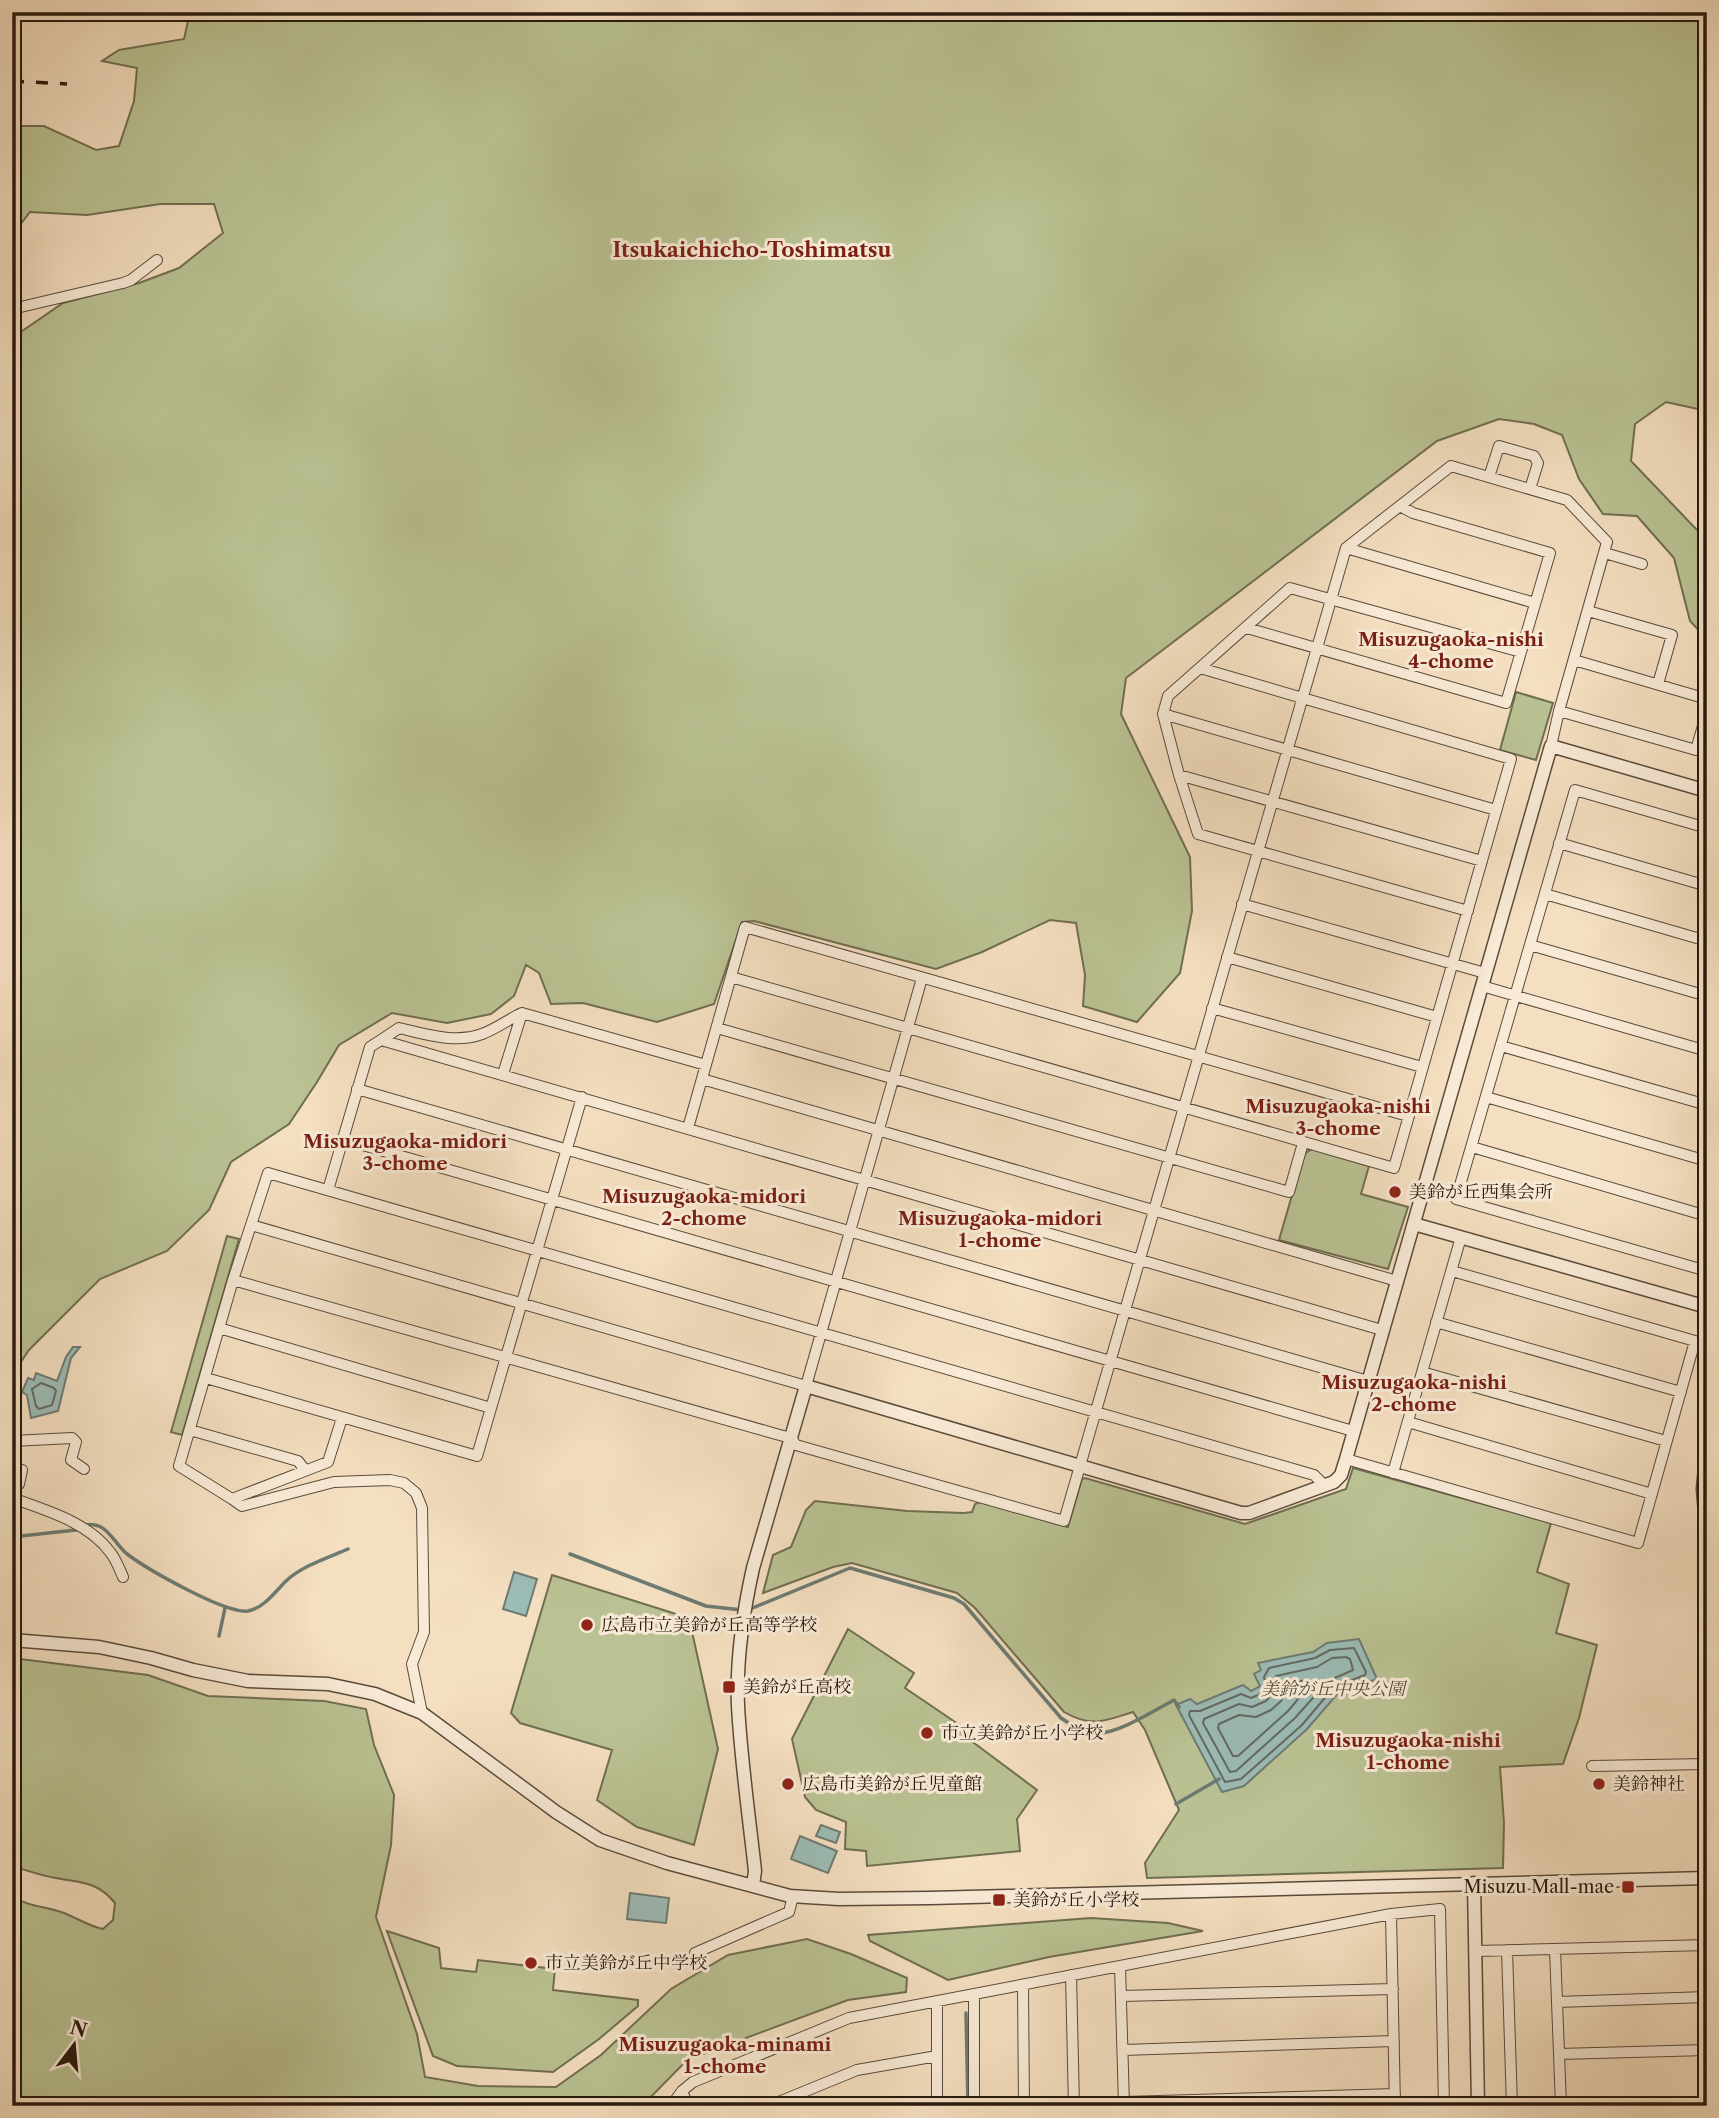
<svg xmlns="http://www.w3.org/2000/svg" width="1719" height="2118" font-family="'Libre Caslon Text','Noto Serif JP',serif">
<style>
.green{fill:#bac293;stroke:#706e51;stroke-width:2}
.water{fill:#9cbcb6;stroke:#6d7b73;stroke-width:2}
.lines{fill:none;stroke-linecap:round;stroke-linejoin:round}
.shore{stroke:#626a62;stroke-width:2}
.stream{stroke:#6d7b73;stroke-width:3.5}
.minor-casing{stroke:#5a4a3b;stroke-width:12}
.tertiary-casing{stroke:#5a4a3b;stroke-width:15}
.minor{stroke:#f8ead6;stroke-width:10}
.tertiary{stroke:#f8ead6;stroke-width:12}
.rail{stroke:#27190f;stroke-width:3.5;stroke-dasharray:12 12;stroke-linecap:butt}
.poi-dot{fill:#8f2418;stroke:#f8ead6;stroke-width:2.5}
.labels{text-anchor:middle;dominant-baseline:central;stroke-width:6;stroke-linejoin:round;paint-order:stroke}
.poi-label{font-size:18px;fill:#27190f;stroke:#f8ead6;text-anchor:start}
.park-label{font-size:18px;font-style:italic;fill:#534c37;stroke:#f8ead6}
.neighbourhood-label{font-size:19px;font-weight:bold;fill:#7a1f14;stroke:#f8ead6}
.quarter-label{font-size:21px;font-weight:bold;fill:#7a1f14;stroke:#f8ead6}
</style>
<rect width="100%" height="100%" fill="#f4dfc0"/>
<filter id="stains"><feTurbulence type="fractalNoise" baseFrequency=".00286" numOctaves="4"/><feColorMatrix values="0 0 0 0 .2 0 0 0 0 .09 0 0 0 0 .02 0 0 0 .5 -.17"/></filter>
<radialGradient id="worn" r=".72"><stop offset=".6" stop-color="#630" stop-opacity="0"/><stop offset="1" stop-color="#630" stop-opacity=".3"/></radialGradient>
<path class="green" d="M190 12H1707V411L1666 402 1635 424 1631 461 1698 531 1707 554V639L1690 621 1674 558 1637 516 1603 514 1579 479 1562 435 1534 424 1499 419 1437 441 1126 678 1121 714 1190 857 1192 911 1180 973 1137 1022 1083 1006 1085 975 1076 923 1050 920 982 952 936 969 754 921 742 922 714 1004 657 1022 583 1003 551 1004 539 973 526 965 514 996 491 1014 447 1023 392 1013 339 1045 317 1082 289 1124 231 1162 209 1210 167 1251 100 1279 29 1350 12 1375V338L63 303 139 283 179 268 223 233 214 204H160L87 215 30 212 12 235V126H44L96 150 119 146 134 101 137 68 102 61 119 50 184 39Z
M1516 692 1553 703 1536 760 1500 750Z
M1312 1149 1369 1166 1361 1194 1408 1207 1388 1269 1279 1240 1304 1154Z
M227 1236 239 1239 182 1435 171 1432Z
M1353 1468 1551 1523 1537 1572 1569 1584 1556 1633 1597 1645 1579 1718 1563 1764 1500 1767 1504 1823 1503 1868 1147 1878 1145 1863 1179 1810 1145 1730 1133 1712C1104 1721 1092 1728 1064 1712L975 1608 957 1593 852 1563 833 1567 763 1593 773 1555 791 1547 806 1510 815 1501 907 1511 964 1513 972 1512 975 1504 980 1502 1068 1527 1082 1479 1085 1478 1245 1524 1346 1489Z
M552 1575 689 1618 718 1749 694 1845 637 1827 597 1800 612 1750 520 1723 511 1713Z
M848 1629 914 1673 905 1688 961 1726 962 1734 1037 1790 1017 1819 1020 1851 867 1866 866 1851 845 1849 846 1822 816 1810 805 1797 792 1739Z
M12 1658 148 1675 208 1696 324 1701 366 1709 374 1745 394 1795 391 1845 376 1917 417 2034 425 2077 478 2086 556 2087 601 2055 671 1989 728 1955 807 1939 851 1954 907 1978 906 1992 848 2000 687 2060 642 2106H12V1896C32 1908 41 1905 61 1912 76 1917 88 1926 103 1929L113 1920 115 1903C97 1881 81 1883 56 1878 41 1876 26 1870 12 1866Z
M1091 1918 1168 1923 1203 1931 1049 1957 948 1980 870 1941 868 1935Z
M387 1931 439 1948 441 1968 476 1972 478 1960 555 1969 553 1990 638 2000V2006L599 2039 553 2072 457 2066 433 2056Z"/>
<path class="water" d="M73 1347H80L71 1358 58 1411 31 1418 27 1395 22 1392 28 1378 34 1380 36 1373 57 1381 66 1357Z
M514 1572 537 1579 526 1616 503 1609Z
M1359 1639 1377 1679 1339 1692 1307 1729 1244 1786 1222 1792 1176 1705 1190 1699 1197 1704 1243 1685 1251 1691 1260 1686 1254 1674 1261 1670 1258 1663 1313 1652 1327 1643Z
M821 1825 840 1832 836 1843 816 1836Z
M800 1836 837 1851 828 1873 791 1859Z
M630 1893 669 1898 666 1923 627 1919Z"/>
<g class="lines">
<path class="shore" d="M41 1383 54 1388 56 1391 52 1405 39 1409 36 1406 32 1389Z
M1354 1648 1366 1672 1365 1675 1334 1687 1302 1725 1241 1779 1225 1782 1189 1715 1190 1711H1200L1241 1694 1251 1698 1263 1693 1266 1688 1264 1677 1269 1668 1315 1658 1330 1650Z
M1346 1657 1350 1659 1353 1670 1328 1681 1295 1718 1236 1771 1230 1772 1203 1723 1204 1719 1239 1704 1252 1707 1266 1701 1274 1692 1276 1676 1317 1667 1332 1658Z
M1307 1680 1310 1681V1685L1288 1711 1238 1756H1233L1218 1728 1219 1724 1239 1715 1256 1717 1271 1710 1281 1701 1287 1684Z"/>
<path class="stream" d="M85 1525C107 1521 113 1542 127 1554 147 1569 225 1614 248 1611 264 1608 275 1592 286 1581 302 1566 327 1558 348 1549
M12 1532 21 1536 76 1530
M570 1554 706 1606 742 1610
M750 1609 850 1568 954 1598 964 1604 1061 1718C1072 1726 1083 1732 1097 1733 1118 1734 1155 1710 1174 1700L1179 1707
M219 1636 225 1608
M1176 1804 1219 1779
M966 2013 968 2106"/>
<g class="minor-casing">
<path id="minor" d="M12 309 123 283 131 280 157 260
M1489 477 1499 446 1534 456 1538 463 1530 489
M1346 548 1535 603
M1605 553 1642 564
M1588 611 1672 635 1658 684
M1247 628 1506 703 1550 553 1413 513 1400 506
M1574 660 1707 699
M1559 711 1696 750 1707 712
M1163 714 1496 810
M1179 775 1482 861
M1707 828 1575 790 1456 1199 1707 1271
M1559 843 1707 886
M1545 894 1707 941
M1242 904 1485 973
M1468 911 1198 834 1179 775 1163 714 1168 696 1290 588 1521 652
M1530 945 1707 996
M1227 957 1437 1017
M731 977 1394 1168 1511 759 1200 668
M1482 986 1707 1051
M1212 1008 1422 1067
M717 1028 1289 1192 1303 1143
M381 1040 399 1028C425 1034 455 1044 482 1034 496 1029 509 1019 522 1013
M1501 1046 1707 1105
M503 1074 522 1013 706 1065
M702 1079 1397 1281
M357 1089 1368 1381
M1486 1097 1707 1161
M688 1128 745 927 1408 1116
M342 1139 1353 1431
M1472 1147 1707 1216
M328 1190 370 1047 381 1040 1382 1330
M251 1225 806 1386 922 978
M233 1280 776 1434 791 1438 796 1445 1064 1521 1346 548 1451 466 1567 500 1607 542 1559 711 1551 746
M1436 1322 1681 1392
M219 1328 491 1408
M1422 1372 1666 1441
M206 1378 477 1456 582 1097
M342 1418 328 1462 232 1499 179 1466 233 1280 268 1173 1314 1475 1325 1486
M1408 1422 1652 1494
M190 1430 298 1461 305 1470
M12 1441 72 1438 76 1442 71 1460 84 1469
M1346 1459 1638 1543 1695 1341 1452 1271
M12 1467 22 1470 19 1484 12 1486
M1393 1473 1461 1237
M12 1498C45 1510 88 1522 110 1552 116 1559 119 1568 123 1577
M232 1499 242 1506 334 1482 390 1480 404 1483 416 1493 422 1508 424 1632 412 1664 422 1713
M1592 1766 1707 1764
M1391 1914 1395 2106
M1555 1949 1561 2106
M1507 1950 1512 2106
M1476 1951 1707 1945
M695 1953 789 1912 793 1896
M1120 1966 1124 2106
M1071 1975 1074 2106
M1023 1986 1024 2106
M974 1995V2106
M1122 1996 1393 1989
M1557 2002 1707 1997
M1123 2050 1394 2041
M1559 2054 1707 2050
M682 2091 688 2106
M1124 2102 1395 2094
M671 2106 682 2091 693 2082 849 2018 1391 1914 1440 1909 1444 2106
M769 2106 857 2070 937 2056
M937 2106V2002
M1572 2106 1707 2102"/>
</g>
<g class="tertiary-casing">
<path id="tertiary" d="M1414 1224 1707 1307
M1707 1446 1703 1489 1707 1538
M12 1640 99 1647 151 1658 193 1670 248 1681 328 1684 375 1694 422 1713 556 1812 600 1840 667 1863 790 1896 839 1899 930 1898 1707 1878
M1474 1883 1478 2106
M753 1885 755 1871C749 1816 741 1761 738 1706 736 1660 743 1613 753 1568L806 1386 1241 1513H1249L1334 1482 1341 1475 1346 1459 1551 746 1707 791"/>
</g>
<use href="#minor" class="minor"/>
<use href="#tertiary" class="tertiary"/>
<path class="rail" d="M12 81 67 84"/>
</g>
<g class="poi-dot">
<circle cx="1395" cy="1192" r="7"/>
<circle cx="587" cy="1625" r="7"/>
<rect x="722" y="1680" width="14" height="14" rx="3.5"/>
<circle cx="927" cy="1733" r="7"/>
<circle cx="788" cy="1784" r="7"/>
<circle cx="1599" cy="1784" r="7"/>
<rect x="1621" y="1880" width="14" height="14" rx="3.5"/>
<rect x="992" y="1893" width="14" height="14" rx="3.5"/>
<circle cx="531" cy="1963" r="7"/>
</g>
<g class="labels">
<g class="poi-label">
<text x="1409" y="1192">美鈴が丘西集会所</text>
<text x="601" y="1625">広島市立美鈴が丘高等学校</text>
<text x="743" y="1687">美鈴が丘高校</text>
<text x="941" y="1733">市立美鈴が丘小学校</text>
<text x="802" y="1784">広島市美鈴が丘児童館</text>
<text x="1613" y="1784">美鈴神社</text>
<text x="1614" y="1887" text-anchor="end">Misuzu Mall-mae</text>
<text x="1013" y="1900">美鈴が丘小学校</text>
<text x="545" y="1963">市立美鈴が丘中学校</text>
</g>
<g class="park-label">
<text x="1333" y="1689">美鈴が丘中央公園</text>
</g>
<g class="neighbourhood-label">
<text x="1451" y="639">Misuzugaoka-nishi<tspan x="1451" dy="22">4-chome</tspan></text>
<text x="1338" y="1106">Misuzugaoka-nishi<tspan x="1338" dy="22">3-chome</tspan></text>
<text x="405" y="1141">Misuzugaoka-midori<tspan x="405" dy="22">3-chome</tspan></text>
<text x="704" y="1196">Misuzugaoka-midori<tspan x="704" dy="22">2-chome</tspan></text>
<text x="1000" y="1218">Misuzugaoka-midori<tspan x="1000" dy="22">1-chome</tspan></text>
<text x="1414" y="1382">Misuzugaoka-nishi<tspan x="1414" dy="22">2-chome</tspan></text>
<text x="1408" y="1740">Misuzugaoka-nishi<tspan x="1408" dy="22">1-chome</tspan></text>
<text x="725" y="2044">Misuzugaoka-minami<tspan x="725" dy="22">1-chome</tspan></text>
</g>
<g class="quarter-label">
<text x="752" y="249">Itsukaichicho-Toshimatsu</text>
</g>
</g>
<rect width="1719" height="2118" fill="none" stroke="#f4dfc0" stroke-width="42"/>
<rect x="14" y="14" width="1691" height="2090" fill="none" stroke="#27190f" stroke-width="3.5"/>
<rect x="21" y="21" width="1677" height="2076" fill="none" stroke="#27190f" stroke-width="2"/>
<g transform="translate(74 2045) rotate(16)" stroke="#f8ead6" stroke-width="5" paint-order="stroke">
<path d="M0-5L12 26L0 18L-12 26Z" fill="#27190f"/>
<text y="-10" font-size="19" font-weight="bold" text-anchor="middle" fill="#27190f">N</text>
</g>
<rect width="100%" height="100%" filter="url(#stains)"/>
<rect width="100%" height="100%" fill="url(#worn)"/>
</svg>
